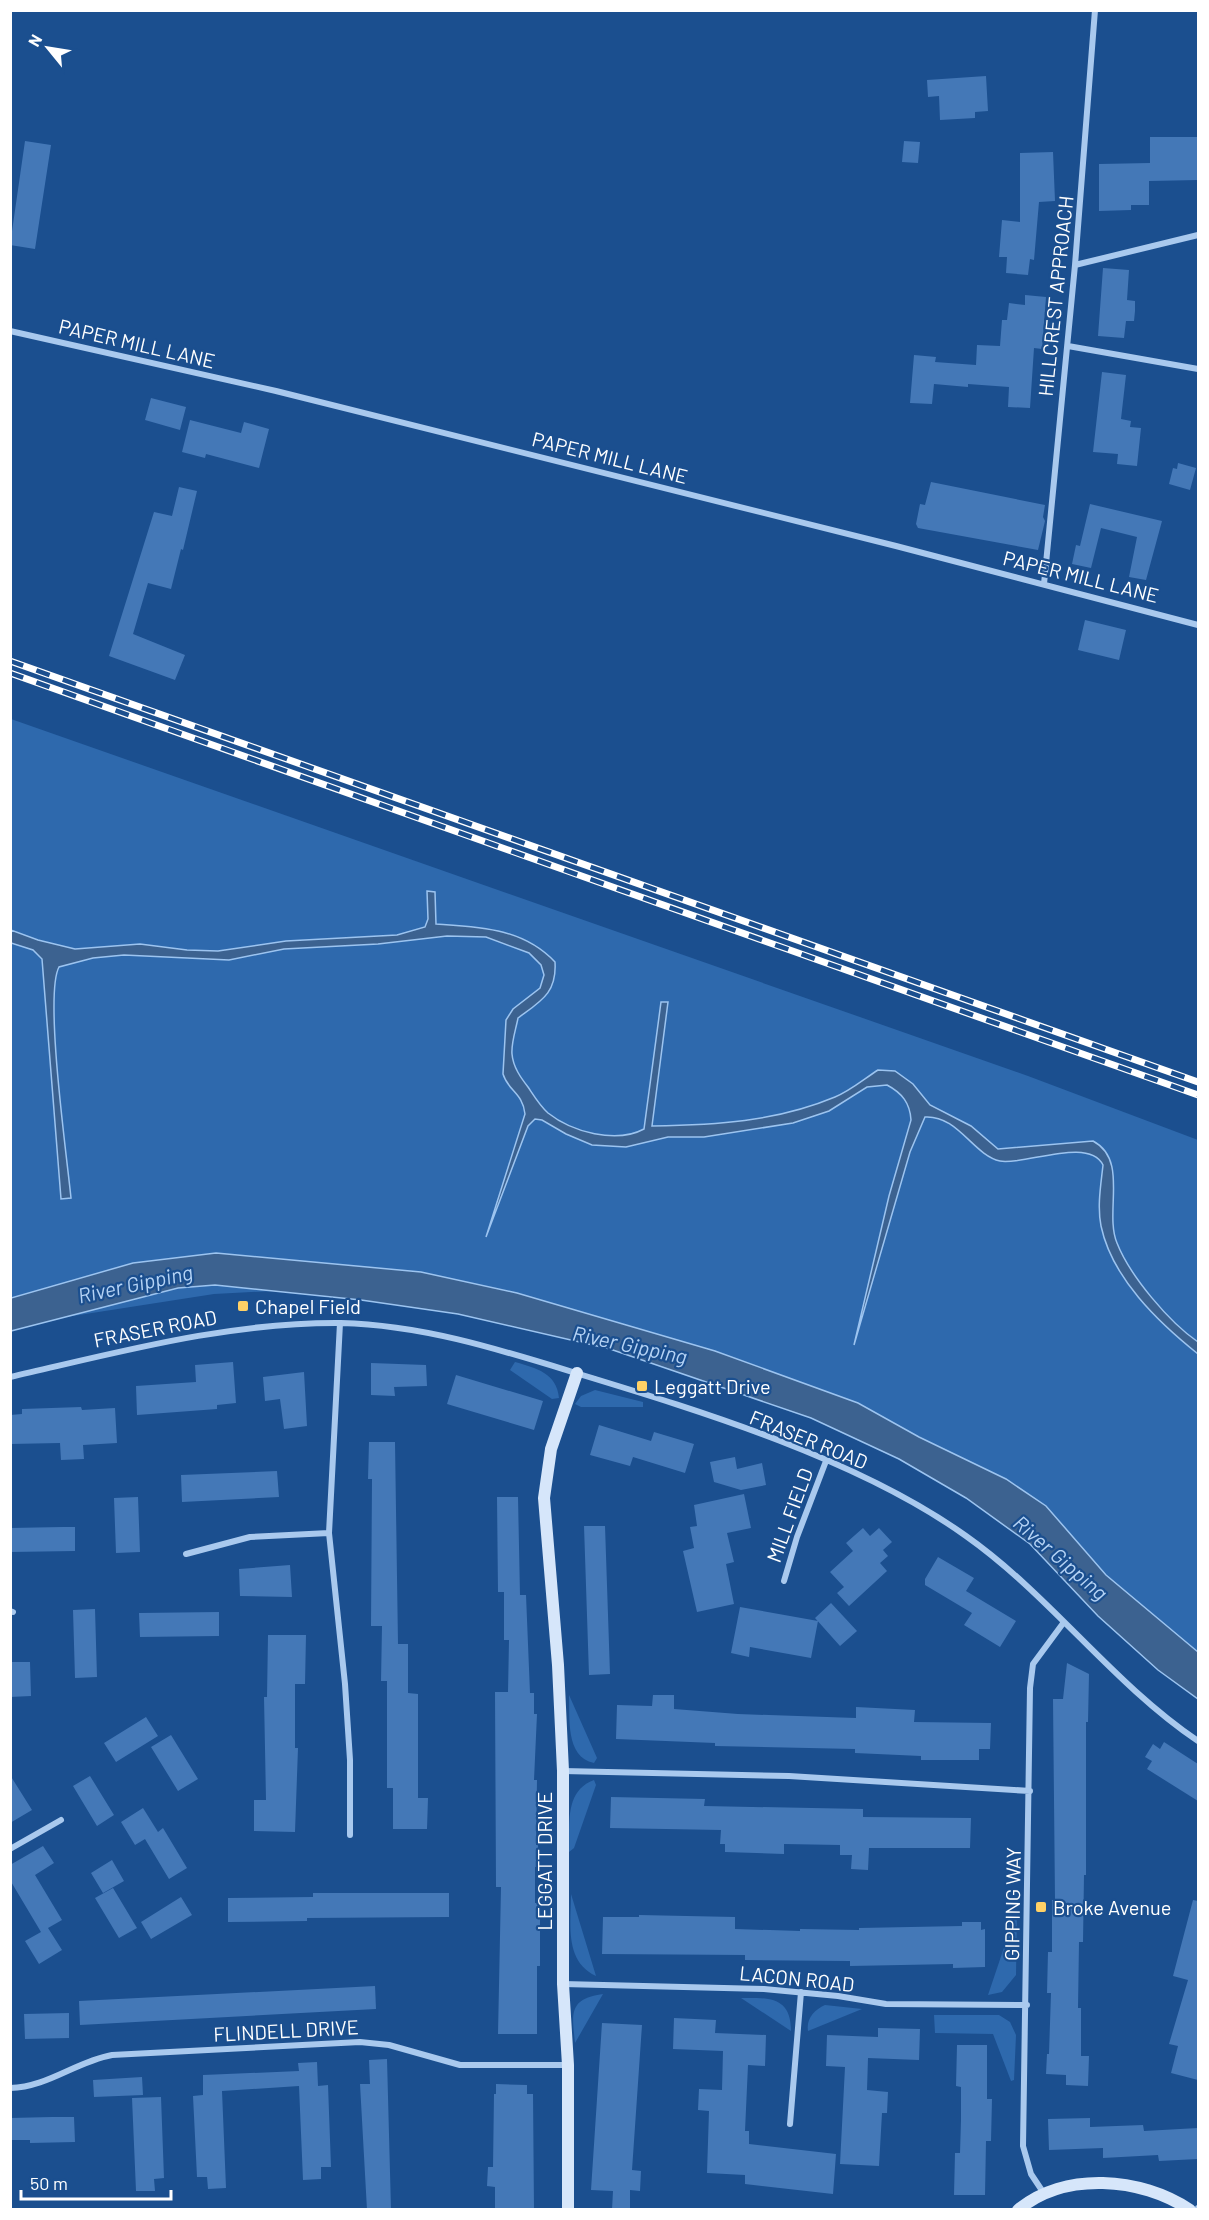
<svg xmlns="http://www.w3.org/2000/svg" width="1209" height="2220" font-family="Barlow,sans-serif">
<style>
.green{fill:#2e69ad}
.water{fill:#3c6290;stroke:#9cc4f0;stroke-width:1.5}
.building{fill:#4478b7}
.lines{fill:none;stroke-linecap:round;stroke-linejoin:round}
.street{stroke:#a9c9ee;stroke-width:6}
.secondary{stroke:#d6e6fa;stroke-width:12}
.rail-casing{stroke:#fff;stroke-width:7}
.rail{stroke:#1b4f8f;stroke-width:4.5;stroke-dasharray:14;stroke-linecap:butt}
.poi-dot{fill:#ffd166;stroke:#1b4f8f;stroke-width:2}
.labels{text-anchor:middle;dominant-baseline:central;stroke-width:4.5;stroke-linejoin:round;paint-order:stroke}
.street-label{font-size:20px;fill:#fff;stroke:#1b4f8f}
.poi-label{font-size:20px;fill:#fff;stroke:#1b4f8f;text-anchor:start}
.water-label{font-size:21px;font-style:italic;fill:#b5d3f5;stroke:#1b4f8f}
</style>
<rect width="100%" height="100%" fill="#1b4f8f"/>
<path class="green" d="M11 719 1028 1076 1198 1140V1668L1008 1503 744 1379 387 1285 214 1294 47 1320 11 1322Z
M515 1362C536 1368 557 1373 559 1398L552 1399 510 1370Z
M595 1390 643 1402V1407H581L575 1404 581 1396Z
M569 1695 597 1758 594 1763C565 1757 570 1717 569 1695Z
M594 1780 596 1785 574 1848 569 1852C570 1825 564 1791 594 1780Z
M571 1894 596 1976C564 1961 571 1924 571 1894Z
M1017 1909 1016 1975 1002 1992 988 1995Z
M603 1994 575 2043C572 2014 568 1999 603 1994Z
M741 1998C768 1998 791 1996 791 2031Z
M825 2005 862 2009 808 2031C806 2019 814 2010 825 2005Z
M934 2015H999L1010 2022 1016 2035 1014 2080 1011 2081 993 2034 935 2033Z"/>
<path class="water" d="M427 891 435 892 436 924C480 927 523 928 555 962 557 993 541 1001 518 1018 516 1029 511 1043 512 1054 513 1067 521 1078 528 1087 534 1096 540 1106 548 1113 572 1132 616 1144 644 1129L661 1002H668L652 1126C715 1125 775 1122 835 1097 850 1091 864 1079 878 1070L895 1071 913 1084 930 1105 971 1126 998 1149 1093 1141C1129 1160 1104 1212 1117 1243 1130 1276 1169 1322 1198 1342V1354C1158 1322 1112 1278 1101 1226 1097 1206 1101 1184 1103 1165 1089 1136 1023 1166 1000 1161 973 1155 958 1115 925 1117L910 1152 854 1345 889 1196 911 1120C910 1103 902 1093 887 1085L867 1087 829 1111 793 1123 704 1137H668L626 1147 592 1145 566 1134 542 1120 535 1119 528 1126 486 1237 525 1114C523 1093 508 1091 503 1074L506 1020 513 1009 540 988 544 975 541 965 529 953 486 937 447 936 378 944 284 949 229 960 124 955 93 958 59 967C44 995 67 1157 71 1198L61 1199 42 959 33 950 11 943V930L38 940 75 949 140 944 187 950 218 951 286 941 397 935 425 927 428 919Z
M216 1253 421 1272 517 1293 715 1351 858 1403 919 1437 1006 1479 1046 1506 1106 1575 1198 1652V1699L1158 1670 1098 1616 1030 1544 966 1498 899 1459 811 1418 610 1349 458 1314 361 1300 215 1285 178 1288 11 1331V1298L133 1263Z"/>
<path class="building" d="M986 76 988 111 975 112V118L940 120 939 96 928 97 927 80Z
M1150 137H1198V180L1149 181V205H1131V210L1099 211V164L1150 163Z
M25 141 51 145 35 249 10 245Z
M904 141 920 142 918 163 902 162Z
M1053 152 1055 201 1039 202 1034 260 1030 259 1028 275 1006 273 1007 257H999L1002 220 1020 222V153Z
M1103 268 1129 270 1127 300 1135 301V311L1134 321H1126L1124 338 1098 336Z
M1025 295 1046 297 1042 349 1034 348 1030 408 1008 407 1009 387 968 384V387L934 384 932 404 910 403 914 355 936 357 935 362 976 365 977 345 1000 346 1002 320H1007L1009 303 1025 305Z
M1102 372 1126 375 1121 419 1131 421 1130 427 1141 428 1137 466 1117 464 1118 454 1093 452Z
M151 398 186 407 180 430 145 420Z
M190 420 241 433 244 422 269 429 259 468 206 454 205 458 182 452Z
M1178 463 1196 468 1190 490 1169 484 1173 468 1177 469Z
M931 482 1045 505 1043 517 1045 521 1038 550 918 528 916 524 920 504 925 505Z
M179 487 197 491 183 550 181 549 171 589 148 583 133 634 185 655 175 680 109 656 154 512 172 516Z
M1090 504 1162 521 1146 580 1129 577 1137 537 1101 528 1091 568 1072 564 1076 545 1080 546Z
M1085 620 1126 630 1119 660 1078 650Z
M233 1362 236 1403 217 1405V1409L137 1415 136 1386 196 1382 195 1365Z
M371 1363 426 1365 427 1386 394 1387 395 1396 371 1395Z
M304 1372 307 1426 284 1429 280 1399 265 1401 263 1377Z
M456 1375 543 1401 534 1430 447 1404Z
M81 1407 82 1410 115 1408 117 1443 83 1445 84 1459 61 1460 60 1443 10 1444V1415L22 1414V1409Z
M599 1425 651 1441 654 1432 694 1444 685 1473 633 1457 630 1466 590 1455Z
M369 1442H395L398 1644H408V1693L418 1694V1798H428L427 1829H393V1788H387V1681H381L382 1626H371L372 1479H368Z
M735 1457 737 1469 762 1463 766 1485 741 1490 714 1482 710 1462Z
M277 1471 279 1497 182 1502 181 1475Z
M744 1494 751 1528 727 1533 734 1562 726 1564 734 1604 697 1612 683 1551 694 1548 690 1527 697 1526 694 1505Z
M138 1497 140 1552 116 1553 114 1498Z
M497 1497H518L520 1595H526L530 1693H534V1714H537L534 1780H537L536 1845H538V1867H535V1903H540V1966H537V2034H498L501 1887H496L495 1692H508L509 1640H504V1592H498Z
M584 1526H605L610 1674 589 1675Z
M63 1527H75V1551L10 1552V1528Z
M863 1528 870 1536 879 1528 892 1542 883 1550 888 1556 880 1563 887 1571 849 1606 837 1593 844 1587 830 1572 853 1551 846 1543Z
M938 1557 974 1578 966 1591 1016 1621 1000 1647 964 1625 972 1613 925 1585V1579Z
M290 1565 292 1597 240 1596 239 1569Z
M831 1603 857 1631 840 1646 815 1618Z
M740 1607 818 1621 811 1658 750 1647 749 1657 731 1653Z
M95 1609 97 1677 75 1678 73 1610Z
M219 1612V1636L140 1637 139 1613Z
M268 1635H306L305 1684H295V1748H298L295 1832 254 1831V1800H266L264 1697H267Z
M10 1662H30L31 1696 10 1697Z
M1067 1663 1089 1674 1088 1722H1086V1875H1084L1083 1942H1079L1078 2008H1081V2056H1089L1088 2086 1066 2085V2075L1046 2074 1047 2054H1049L1051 1993H1047L1048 1952H1052V1900H1055L1053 1699H1063Z
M653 1695H674V1709L738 1714 856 1718V1707L915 1710 914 1722 991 1723 990 1749H979V1760H921V1756L855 1753V1749L715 1746V1743L616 1739 617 1705 652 1706Z
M146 1717 158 1736 116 1762 104 1743Z
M171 1735 198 1779 178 1791 151 1747Z
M1164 1742 1198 1764V1801L1147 1769 1152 1761 1145 1757 1153 1744 1160 1749Z
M10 1775 32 1810 10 1823Z
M90 1776 114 1815 97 1826 73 1786Z
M611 1797 705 1799 704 1806 863 1809V1817L971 1818 970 1848H869L868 1870 851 1869 852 1855H840V1845L784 1844V1854L725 1852V1844H720L721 1830 610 1828Z
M143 1808 158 1832 163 1828 187 1868 169 1879 145 1839 135 1845 121 1822Z
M43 1846 54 1863 35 1875 62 1920 48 1928 62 1950 39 1964 25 1941 41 1932 10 1880V1865Z
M112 1860 124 1881 103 1893 91 1873Z
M113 1888 137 1928 119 1938 95 1898Z
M313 1893H449V1917L307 1918V1921L228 1922V1898L313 1897Z
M181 1897 192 1915 151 1939 141 1922Z
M1193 1900 1198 1901V2080L1171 2073 1178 2046 1169 2044 1188 1980 1173 1976Z
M639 1915 735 1917V1929L800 1931V1929L859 1930V1928L962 1926V1922H981V1930L985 1929V1967L953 1968V1964L850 1966V1961L745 1960V1955L602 1954 603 1917H639Z
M375 1986 376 2009 80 2025 79 2001Z
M69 2013V2038L25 2039 24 2014Z
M674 2018 716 2020 715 2033 766 2035 765 2066 748 2065 745 2131H749V2144L836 2154 833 2194 745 2184V2175L707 2173 709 2111 698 2110 699 2089 722 2090 723 2051 673 2049Z
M602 2023 642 2025 632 2170 641 2171 640 2191 630 2190V2210H612L613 2191 591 2190Z
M878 2028 920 2029 919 2060 868 2058 867 2090 888 2092 887 2113H882L879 2166 840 2164 845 2067 826 2066 827 2035 878 2037Z
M957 2045H987V2099H992L991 2141H986L985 2195H954L955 2153H960L961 2120V2087L956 2086Z
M387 2059 391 2210H367L360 2084H370L369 2060Z
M317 2062 318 2086 328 2085 331 2167H321V2179L303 2180 299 2086 222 2091 226 2188 208 2189 207 2177H197L193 2096 203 2095V2075L299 2071 298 2063Z
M142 2077 143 2095 94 2097 93 2080Z
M496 2084 527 2085V2094H533L534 2210H495V2187L487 2186 488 2167H493L494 2094H496Z
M161 2097 164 2178 154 2179 155 2191H136L132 2098Z
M52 2117H74L75 2142 30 2143V2140H10V2118Z
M1090 2118V2127L1143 2125 1144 2131 1198 2128V2159L1159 2161 1158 2155 1103 2158V2148L1049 2150 1048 2119Z"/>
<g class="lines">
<path class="street" d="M1075 265 1198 235
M10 331 276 391 896 546 1198 625
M1068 346 1198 369
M1044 584 1075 265 1095 10
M340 1323 329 1533 345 1684 350 1760V1835
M10 1377C120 1352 228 1322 341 1323 423 1325 501 1350 579 1374 704 1412 860 1460 966 1536 1051 1596 1112 1683 1198 1741
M186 1554 250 1537 329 1533
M784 1581 797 1537 826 1461
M10 1611 13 1612
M563 1771 789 1776 1030 1791
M10 1849 61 1820
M563 1984 764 1989 838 1996 886 2004 1027 2005
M10 2088C48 2087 75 2062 112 2055L360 2042 389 2045 460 2065H568
M790 2124 801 1992
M1043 2192 1031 2174 1023 2146 1030 1688 1033 1664 1064 1622
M1198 2210V2208"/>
<path class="secondary" d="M568 2210V2065L563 1984V1771L558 1665 544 1498 551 1449 577 1373
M1018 2210C1064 2171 1141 2177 1190 2210"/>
<g class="rail-casing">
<path id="rail" d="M10 661 1198 1082
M10 673 1198 1095"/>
</g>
<use href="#rail" class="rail"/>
</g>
<g class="poi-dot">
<rect x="237" y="1300" width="12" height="12" rx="3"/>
<rect x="636" y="1380" width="12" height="12" rx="3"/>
<rect x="1035" y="1901" width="12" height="12" rx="3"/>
</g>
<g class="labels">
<g class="street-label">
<text transform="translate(1055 296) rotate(-84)">HILLCREST APPROACH</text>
<text transform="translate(137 343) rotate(13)">PAPER MILL LANE</text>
<text transform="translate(610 457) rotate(14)">PAPER MILL LANE</text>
<text transform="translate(1081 576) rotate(14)">PAPER MILL LANE</text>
<text transform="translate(155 1328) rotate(-11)">FRASER ROAD</text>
<text transform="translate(809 1439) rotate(22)">FRASER ROAD</text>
<text transform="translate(789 1515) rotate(-70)">MILL FIELD</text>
<text transform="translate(544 1861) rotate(-90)">LEGGATT DRIVE</text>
<text transform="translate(1012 1904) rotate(-89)">GIPPING WAY</text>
<text transform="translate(797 1978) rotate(6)">LACON ROAD</text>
<text transform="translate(286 2030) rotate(-3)">FLINDELL DRIVE</text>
</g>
<g class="poi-label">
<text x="255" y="1306">Chapel Field</text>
<text x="654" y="1386">Leggatt Drive</text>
<text x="1053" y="1907">Broke Avenue</text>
</g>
<g class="water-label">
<text transform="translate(135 1283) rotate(-12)">River Gipping</text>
<text transform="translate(630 1344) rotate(12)">River Gipping</text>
<text transform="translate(1061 1557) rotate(41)">River Gipping</text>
</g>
</g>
<rect width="1209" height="2220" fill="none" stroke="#ffffff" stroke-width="24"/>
<g transform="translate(48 48) rotate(300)" stroke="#1b4f8f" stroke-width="4.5" paint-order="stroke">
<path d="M0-4.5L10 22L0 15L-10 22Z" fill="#ffffff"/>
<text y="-9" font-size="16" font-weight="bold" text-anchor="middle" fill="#ffffff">N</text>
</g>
<path d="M21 2190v9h150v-9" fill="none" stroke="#ffffff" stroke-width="3"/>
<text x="30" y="2190" font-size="18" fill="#ffffff" stroke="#1b4f8f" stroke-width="4.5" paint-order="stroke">50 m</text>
</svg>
